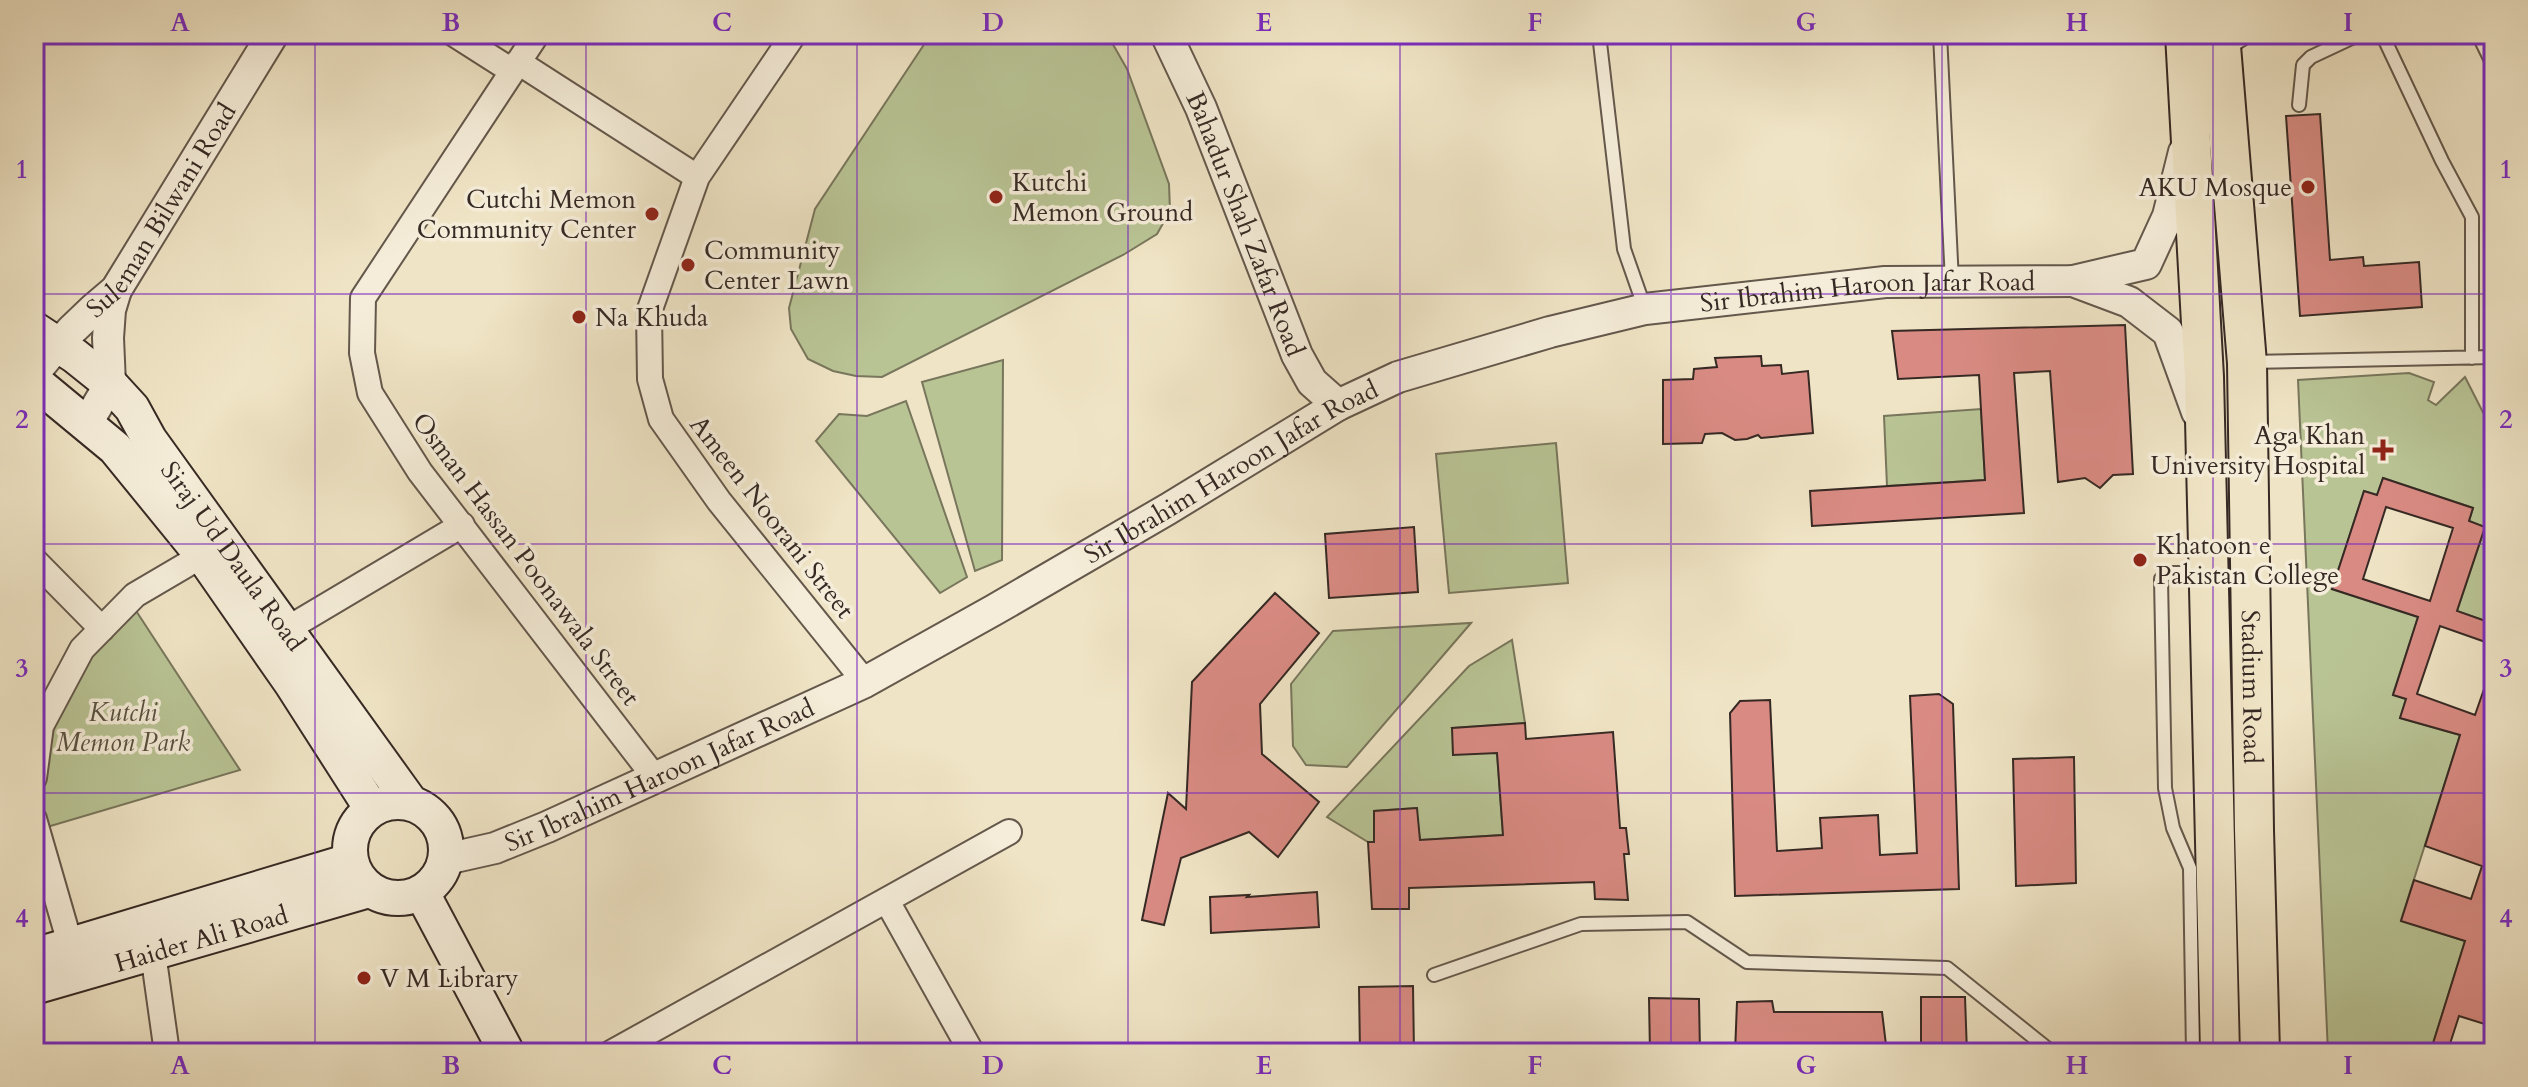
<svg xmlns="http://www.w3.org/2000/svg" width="2528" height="1087" font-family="Cardo,serif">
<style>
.green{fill:#b9c495;stroke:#78765c;stroke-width:2}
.building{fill:#d98b83;stroke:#362924;stroke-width:2;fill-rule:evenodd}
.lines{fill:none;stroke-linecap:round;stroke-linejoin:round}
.service-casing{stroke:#64584c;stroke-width:16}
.minor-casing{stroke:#64584c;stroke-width:28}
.tertiary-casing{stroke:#64584c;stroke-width:34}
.secondary-casing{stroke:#362924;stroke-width:38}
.primary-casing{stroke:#362924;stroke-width:42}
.service{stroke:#f5edd9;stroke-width:12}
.minor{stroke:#f5edd9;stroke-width:24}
.tertiary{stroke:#f5edd9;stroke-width:30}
.secondary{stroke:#f5edd9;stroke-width:34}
.primary{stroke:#efe4c5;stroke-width:38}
.grid{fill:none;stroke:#7b2cbf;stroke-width:2;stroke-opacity:0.55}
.poi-dot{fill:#8f2418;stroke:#f5edd9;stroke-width:3}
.labels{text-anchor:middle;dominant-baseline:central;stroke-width:7;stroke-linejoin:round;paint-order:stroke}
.poi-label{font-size:26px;fill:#362924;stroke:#f5edd9;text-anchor:start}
.street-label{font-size:26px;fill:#362924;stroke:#f5edd9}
.park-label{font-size:26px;font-style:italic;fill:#575040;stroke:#f5edd9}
.neatline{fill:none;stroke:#7b2cbf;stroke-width:3}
.grid-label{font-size:26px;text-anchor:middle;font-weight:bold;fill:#7b2cbf}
</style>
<rect width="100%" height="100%" fill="#efe4c5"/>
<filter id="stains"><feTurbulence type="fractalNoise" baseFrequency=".0025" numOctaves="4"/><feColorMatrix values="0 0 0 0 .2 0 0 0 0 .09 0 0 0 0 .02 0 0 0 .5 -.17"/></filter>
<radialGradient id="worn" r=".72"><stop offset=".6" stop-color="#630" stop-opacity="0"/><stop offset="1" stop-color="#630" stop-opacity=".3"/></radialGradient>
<path class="green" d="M931 34H1107L1127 69 1169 184 1170 211 1157 234 1123 255 882 377 856 376 833 371 808 359 791 329 789 308 815 209Z
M1003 360 1002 560 975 571 922 382Z
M2409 373 2434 382 2428 400 2436 405 2465 377 2494 434V624L2457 611 2485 527 2469 521 2473 508 2383 478 2377 495 2364 491 2332 589 2418 617 2393 694 2406 699 2400 718 2460 735 2401 920 2465 941 2430 1053H2328L2298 380Z
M906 401 967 577 940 593 816 441 839 414 867 416Z
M1981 409 1985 480 1887 486 1884 416Z
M1556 443 1568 583 1449 593 1436 454Z
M129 600 240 770 37 830 34 819V778L41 726Z
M1471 623 1347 767 1306 765 1293 746 1291 684 1333 631Z
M1512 640 1525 723 1453 728 1497 753 1503 835 1420 840 1416 808 1374 811V842H1368L1327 817 1469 666Z"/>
<path class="building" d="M2320 114 2330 260 2363 257 2364 266 2419 262 2422 307 2300 316 2286 116Z
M2125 325 2133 474 2113 475 2100 488 2085 478 2058 482 2050 371 2014 373 2024 513 1812 526 1810 491 1985 480 1979 375 1898 379 1892 331Z
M1761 356 1762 366 1781 365 1782 374 1808 371 1813 433 1761 438 1758 435 1747 439 1735 440 1722 433 1705 434 1702 443 1663 444V380L1693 379 1694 369 1717 367 1715 358Z
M2383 478 2473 508 2469 521 2485 527 2457 611 2494 624V645L2440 626 2417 694 2475 715 2491 669H2494V1027L2459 1016 2447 1053H2430L2465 941 2401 921 2414 880 2471 899 2482 866 2425 846 2460 735 2400 718 2406 699 2393 695 2418 617 2332 589 2364 491 2377 495ZM2386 507 2453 528 2430 601 2363 579Z
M1414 527 1418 592 1329 598 1325 534Z
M1275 593 1319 633 1260 704 1262 754 1319 802 1278 857 1249 832 1181 858 1164 925 1142 920 1168 793 1186 809 1192 682Z
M1939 694 1953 704 1959 889 1735 896 1730 713 1740 701 1770 700 1777 851 1822 848 1820 818 1878 815 1880 855 1917 853 1910 696Z
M1525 723 1526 739 1613 732 1620 828H1626L1629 854H1624L1628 900 1595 899 1594 882 1409 888V909H1372L1368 842H1374V811L1417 808 1420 840 1503 835 1497 753 1453 755 1452 728Z
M2074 757 2076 883 2016 886 2013 759Z
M1317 892 1319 927 1211 933 1210 897 1249 895 1247 897Z
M1413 986 1414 1053H1360L1359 987Z
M1921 997H1965L1967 1053H1921Z
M1649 998 1699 999 1700 1053H1650Z
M1772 1001 1774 1012H1882L1887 1053H1735L1737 1002Z"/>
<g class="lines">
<g class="service-casing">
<path id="service" d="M1599 34 1624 249 1645 309
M1940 34 1952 282
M2382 34 2442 161 2472 217V358
M2478 34 2494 67
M2227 49 2251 34
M2299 105 2303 65 2311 57 2360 34
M2249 362 2494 357
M1434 975 1581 924 1687 922 1747 962 1947 968 2053 1053
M2193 1053 2190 868 2173 828 2165 788 2161 579 2167 573H2205"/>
</g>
<g class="minor-casing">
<path id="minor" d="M454 34 512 71
M537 34 363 298 362 353 370 393 420 472 656 779
M794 34 697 177 649 312 650 379 661 419 719 501 865 682
M518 62 697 177
M34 560 102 629
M272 638 462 525
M34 778 41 726 82 649 135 595 215 548
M34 819 71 947
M887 901 972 1053
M153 953 167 1053
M611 1053 1009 832"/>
</g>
<g class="tertiary-casing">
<g id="tertiary">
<path id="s1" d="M1166 34 1201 108 1297 355 1312 382 1338 405"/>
<path d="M2073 281 2129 302 2168 332 2197 412"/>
<path id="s2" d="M34 373C59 341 85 315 116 290L273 34"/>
<path d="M87 423 110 384 108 338 110 310 116 290"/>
<path id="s3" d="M446 859 495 848 547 827 865 682 994 610 1168 509 1338 405 1398 377 1550 332 1645 309 1885 282 2073 281 2146 264 2168 216 2184 152"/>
</g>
</g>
<g class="secondary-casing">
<g id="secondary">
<path id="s4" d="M34 329 75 356 110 384 132 408 149 439 411 803"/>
<path d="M34 381 115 448 203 556 292 684 372 809"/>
<circle cx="398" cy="850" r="48"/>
<path d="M422 893 507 1053"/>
<path d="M34 956 350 861"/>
<path id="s5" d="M34 987 369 890"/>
</g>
</g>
<g class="primary-casing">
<g id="primary">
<path d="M2185 34 2204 377 2220 1053"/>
<path id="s6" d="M2220 34 2247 363 2254 830 2260 1053"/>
</g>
</g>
<use href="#service" class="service"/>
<use href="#minor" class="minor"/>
<use href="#tertiary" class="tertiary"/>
<use href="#secondary" class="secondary"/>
<use href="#primary" class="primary"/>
</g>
<path class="grid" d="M315 34V1053M586 34V1053M857 34V1053M1128 34V1053M1400 34V1053M1671 34V1053M1942 34V1053M2213 34V1053M34 294H2494M34 544H2494M34 793H2494"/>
<g class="poi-dot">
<circle cx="2308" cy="187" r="8"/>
<circle cx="996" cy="197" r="8"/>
<circle cx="652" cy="214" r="8"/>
<circle cx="688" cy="265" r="8"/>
<circle cx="579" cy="317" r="8"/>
<path d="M2379 438h8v8h8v8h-8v8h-8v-8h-8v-8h8z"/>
<circle cx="2140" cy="560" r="8"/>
<circle cx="364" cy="978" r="8"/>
</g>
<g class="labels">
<g class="poi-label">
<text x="1012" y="182">Kutchi<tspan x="1012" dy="30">Memon Ground</tspan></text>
<text x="2292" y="187" text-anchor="end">AKU Mosque</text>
<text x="636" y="199" text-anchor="end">Cutchi Memon<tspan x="636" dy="30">Community Center</tspan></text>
<text x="704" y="250">Community<tspan x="704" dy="30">Center Lawn</tspan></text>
<text x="595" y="317">Na Khuda</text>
<text x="2365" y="435" text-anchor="end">Aga Khan<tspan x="2365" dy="30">University Hospital</tspan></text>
<text x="2156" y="545">Khatoon e<tspan x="2156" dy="30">Pakistan College</tspan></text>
<text x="380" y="978">V M Library</text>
</g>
<g class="street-label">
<text stroke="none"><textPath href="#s2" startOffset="208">Suleman Bilwani Road</textPath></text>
<text stroke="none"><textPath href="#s1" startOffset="206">Bahadur Shah Zafar Road</textPath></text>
<text stroke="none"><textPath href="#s3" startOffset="1550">Sir Ibrahim Haroon Jafar Road</textPath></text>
<text stroke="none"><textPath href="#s3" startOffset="878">Sir Ibrahim Haroon Jafar Road</textPath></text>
<text transform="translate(772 517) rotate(52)">Ameen Noorani Street</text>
<text stroke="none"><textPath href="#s4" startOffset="306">Siraj Ud Daula Road</textPath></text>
<text transform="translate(526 559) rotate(53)">Osman Hassan Poonawala Street</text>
<text stroke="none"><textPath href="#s6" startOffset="654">Stadium Road</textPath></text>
<text stroke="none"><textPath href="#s3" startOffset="230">Sir Ibrahim Haroon Jafar Road</textPath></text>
<text stroke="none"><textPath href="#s5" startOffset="174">Haider Ali Road</textPath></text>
</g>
<g class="park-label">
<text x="123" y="712">Kutchi<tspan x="123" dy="30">Memon Park</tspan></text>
</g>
</g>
<rect width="2528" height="1087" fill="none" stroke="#efe4c5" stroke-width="88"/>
<rect x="44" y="44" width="2440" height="999" class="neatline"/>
<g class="grid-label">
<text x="180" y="31">A</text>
<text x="451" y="31">B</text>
<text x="722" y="31">C</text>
<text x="993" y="31">D</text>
<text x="1264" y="31">E</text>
<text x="1535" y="31">F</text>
<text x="1806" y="31">G</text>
<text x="2077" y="31">H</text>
<text x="2348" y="31">I</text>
<text x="22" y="178">1</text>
<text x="2506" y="178">1</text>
<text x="22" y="428">2</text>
<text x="2506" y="428">2</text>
<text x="22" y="677">3</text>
<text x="2506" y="677">3</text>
<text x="22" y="927">4</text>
<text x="2506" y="927">4</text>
<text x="180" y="1074">A</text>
<text x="451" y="1074">B</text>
<text x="722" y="1074">C</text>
<text x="993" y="1074">D</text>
<text x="1264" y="1074">E</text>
<text x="1535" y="1074">F</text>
<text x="1806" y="1074">G</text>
<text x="2077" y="1074">H</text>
<text x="2348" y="1074">I</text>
</g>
<rect width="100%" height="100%" filter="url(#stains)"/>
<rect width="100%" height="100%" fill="url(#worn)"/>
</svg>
